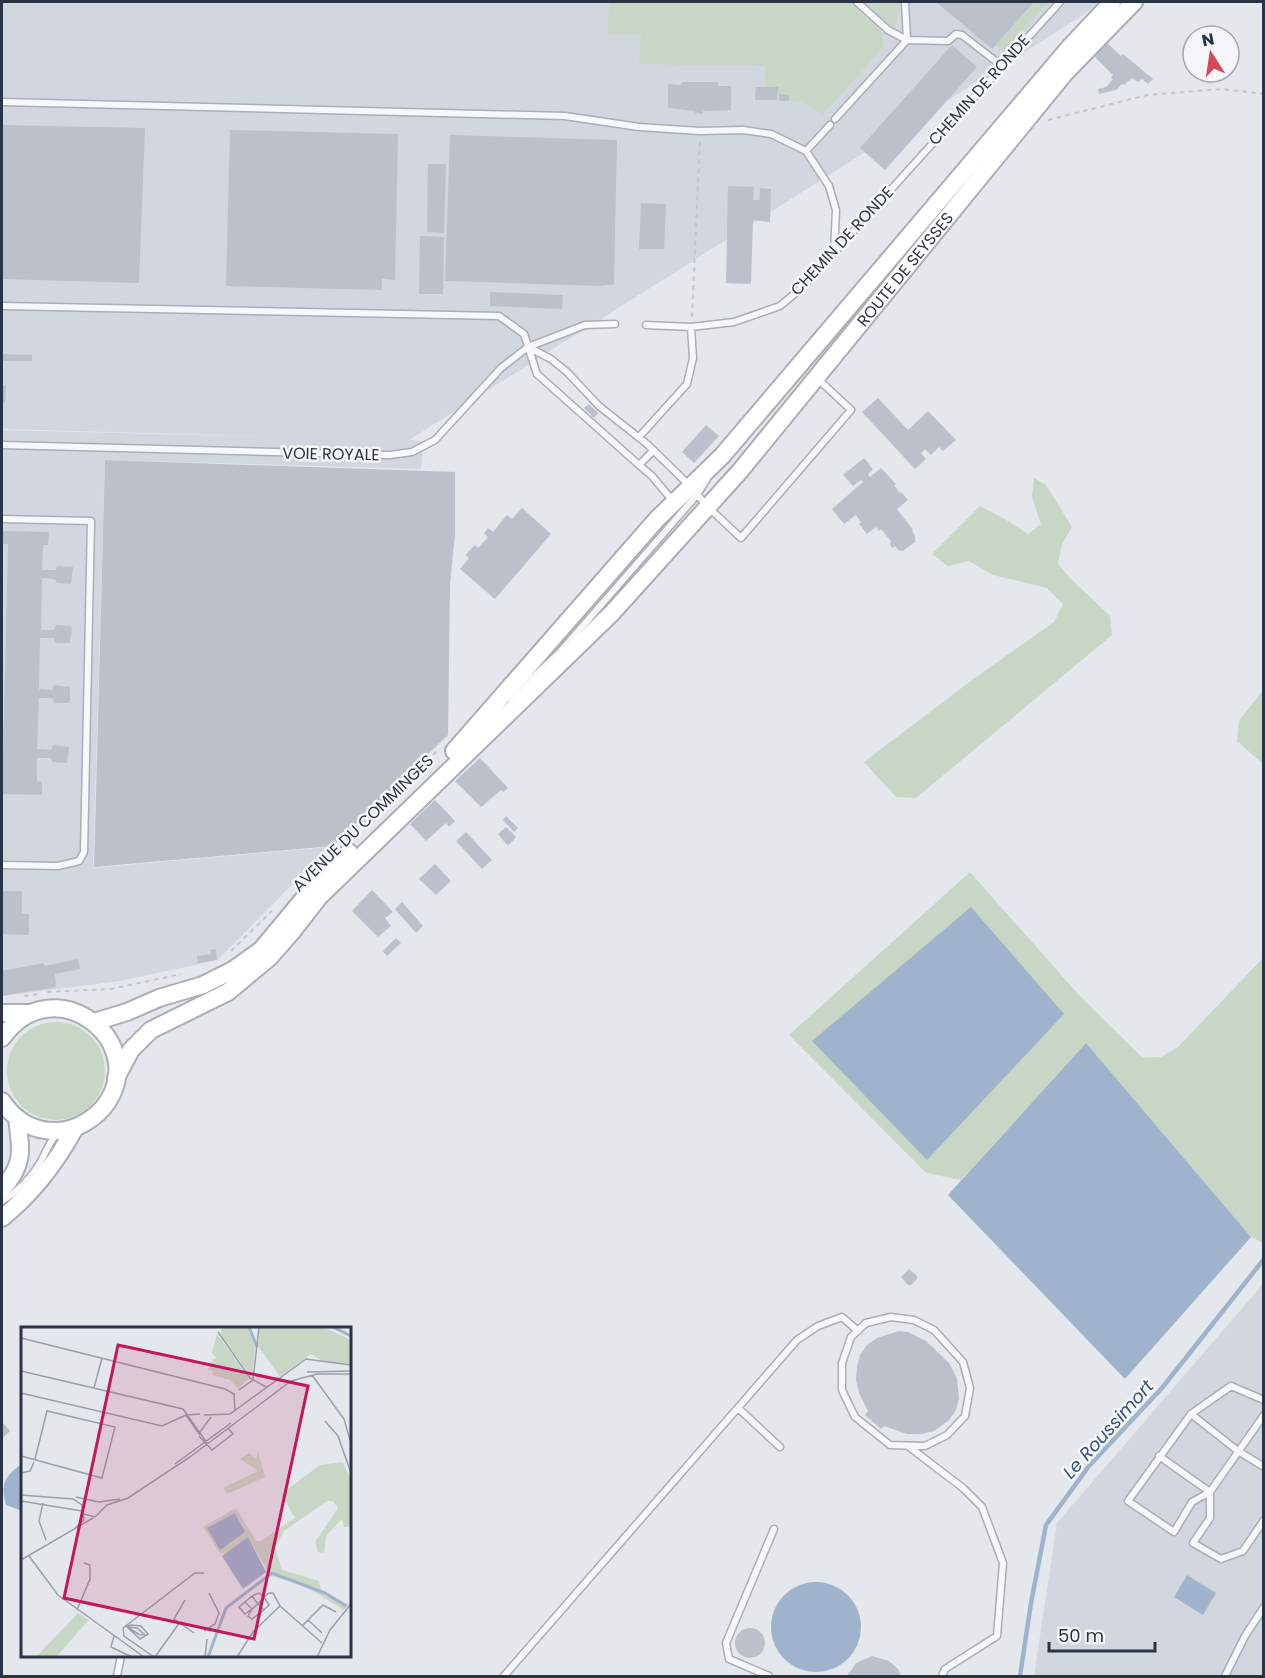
<svg xmlns="http://www.w3.org/2000/svg" width="1265" height="1678" font-family="Poppins,sans-serif">
<style>
.built{fill:#d2d6de}
.green{fill:#c9d6c5}
.water{fill:#9fb4cc}
.lines{fill:none;stroke-linecap:round;stroke-linejoin:round}
.stream{stroke:#9fb4cc;stroke-width:4.5}
.building{fill:#bbc0ca}
.lane-casing{stroke:#a9aeb7;stroke-width:9}
.secondary-casing{stroke:#a9aeb7;stroke-width:20}
.path{stroke:#c2c5cb;stroke-width:2;stroke-dasharray:4.5 4.5;stroke-linecap:butt}
.lane{stroke:#f7f8fa;stroke-width:6}
.secondary{stroke:#fff;stroke-width:16}
.labels{text-anchor:middle;dominant-baseline:central;stroke-width:5;stroke-linejoin:round;paint-order:stroke}
.street-label{font-size:16px;fill:#2b3445;stroke:#f4f6f9}
.water-label{font-size:18px;font-style:italic;fill:#34527a;stroke:#f4f6f9}
.inset-river{fill:none;stroke:#9fb4cc;stroke-width:3}
.inset-road{fill:none;stroke:#9a9fa9;stroke-width:1.5}
.view{fill:#c2185b;fill-opacity:0.15;stroke:#c2185b;stroke-width:3}
.inset-edge{fill:none;stroke:#2b3445;stroke-width:3}
</style>
<rect width="100%" height="100%" fill="#e4e7ec"/>
<path class="built" d="M2 2H1098L1086 13 409 440 423 441 421 469 105 460 93 868 330 847 309 867 218 960 120 981 2 996V430L280 437 2 429Z
M1263 1284V1676H1034L1057 1523Z"/>
<path class="green" d="M609 2H853C867 15 886 27 883 48L823 114 799 101H789V95H778L777 87H766L765 66 639 64 641 35 608 34Z
M862 2H898L897 23 893 26 887 24Z
M1035 2H1049L1004 52 996 45Z
M1034 478 1046 485 1072 527 1062 544 1058 564 1070 578 1110 616 1112 635 916 798 896 797 864 762 972 680 1054 622 1063 604 1047 588 993 575 969 561 948 566 932 554 980 506 1003 518 1028 534 1041 524 1032 497Z
M1263 690V764L1237 741 1239 721Z
M970 872 1078 994 1143 1058 1161 1057 1178 1047 1263 958V1243L1251 1237 1086 1043 961 1180 926 1173 789 1035Z
M7 1071a49 49 0 1 1 98 0a49 49 0 1 1-98 0Z"/>
<path class="water" d="M971 907 1064 1014 927 1160 812 1041Z
M1086 1043 1251 1237 1125 1379 948 1195Z
M22 1464V1511L6 1505C0 1484 5 1475 22 1464Z
M1187 1575 1216 1593 1203 1615 1174 1597Z
M771 1627a45 45 0 1 1 90 0a45 45 0 1 1-90 0Z"/>
<g class="lines">
<path class="stream" d="M1020 1676 1031 1603 1046 1525 1089 1466 1162 1388 1264 1259"/>
</g>
<path class="building" d="M936 2H1034L992 49Z
M1107 43 1121 56 1123 54 1153 79 1148 84 1142 79 1138 82 1132 78 1124 85 1122 84 1116 90 1099 94 1098 89 1106 87 1113 79 1111 78 1113 75 1095 57Z
M952 45 977 67 885 170 860 148Z
M682 82H718V86H731V110L703 111V114L695 113V111L668 108V84L682 85Z
M756 87H778L777 100H755Z
M779 94 789 95V101H779Z
M2 125 145 128 139 283 2 279Z
M230 130 398 134 395 280 382 279V290L226 286Z
M450 135 617 140 614 284 600 286 445 281Z
M428 164H446L444 233 427 232Z
M728 186 754 187 753 200H759L760 188 771 189 770 222 753 220 751 284 726 283Z
M641 203 666 204 664 249H639Z
M420 236 444 237 443 294H419Z
M490 292 563 295 562 309 490 306Z
M2 354 32 355V361H2Z
M2 386H6L5 403H2Z
M878 398 908 430 928 411 956 440 943 451 939 447 931 455 925 449 921 453 926 459 915 469 862 412Z
M589 404 598 413 594 418 584 408Z
M706 425 719 436 694 463 682 452Z
M864 458 873 469 868 474 870 477 881 468 896 484 894 485 900 493 901 492 908 500 897 509 913 530 912 531 915 536V542L903 551 898 550 895 546 892 548 890 544 891 541 881 529 879 531 876 527 867 534 859 524 861 522 856 515 844 524 832 509 863 482 861 480 853 486 843 475Z
M105 460 455 472V533L450 584 448 735 333 846 94 867Z
M522 508 551 534 495 599 460 569 469 558 466 555 469 551 475 545 478 548 488 537 484 533 488 528 493 532 507 515 512 519Z
M2 531 49 532 48 545H43L42 570H56L57 566 73 567 71 584 57 583 55 579 42 578 41 630H54L56 625 70 626 72 627 70 643H55L54 638H40L39 689 52 690 54 685 70 687V702L68 703H54L52 698H39L37 749 51 750 53 745 69 747 67 763 52 762 51 758H37V781L42 782V795L2 794 8 544H2Z
M480 758 508 788 503 792 501 790 481 807 455 781Z
M435 800 455 821 449 827 446 823 426 841 410 824Z
M506 816 518 828 514 832 503 820Z
M506 827 516 837 508 846 498 834Z
M466 832 492 860 482 869 456 841Z
M435 864 451 881 436 895 419 879Z
M372 890 393 912 385 918 391 926 378 937 352 911Z
M3 891H22V914H29V935L2 934Z
M402 902 423 926 416 933 395 909Z
M396 938 401 943 387 956 383 951Z
M216 949 217 960 198 963 197 956 211 954 210 950Z
M78 959 80 969 55 974 56 987 2 996V971L44 963V966Z
M909 1269 917 1276V1279L911 1285H908L901 1277Z
M899 1331 908 1332 926 1341 949 1363 957 1378 959 1398 956 1410 949 1420 934 1431 921 1434H907L884 1426 881 1429 865 1415 868 1411 859 1393 856 1380 857 1367 860 1355 867 1345 877 1338Z
M2 1422 10 1431 2 1439Z
M735 1643a15 15 0 1 1 30 0a15 15 0 1 1-30 0Z
M872 1656 889 1661 898 1669 901 1676H847L856 1663Z"/>
<g class="lines">
<g class="lane-casing">
<path id="lane" d="M857 2 888 30 907 40 948 41 956 34 962 35 1002 66
M2 102 565 116 639 127 700 131 743 130 771 134 806 151 829 186 836 210 834 252
M835 119 907 40 905 2
M806 151 830 125
M2 306 499 316 524 334 537 374 639 465 653 451
M646 325 691 327 734 322 780 306 805 285 1060 2
M528 347 551 359 567 372 599 406 647 444 691 487 708 507 741 538 851 410 817 378
M639 437 687 384 693 358 691 327
M2 445 390 455 412 452 435 440 501 368 528 347 585 325 615 324
M639 465 652 476 672 500
M2 519 91 521 84 852 79 861 58 866 2 865
M510 699 559 653 697 495 707 479
M2 1201C17 1192 31 1178 40 1163 46 1152 49 1143 57 1133
M891 1317 914 1320 934 1330 963 1362 970 1388 965 1416 947 1435 925 1446 890 1445 855 1417 842 1390V1363L851 1337 866 1323Z
M738 1408 780 1447
M1191 1414 1231 1386 1264 1400
M1264 1415 1210 1492 1192 1502 1174 1532 1128 1501 1191 1414 1238 1451 1264 1467
M908 1446 963 1488 982 1507 1003 1563 997 1636 945 1669 942 1676
M1159 1456 1210 1492
M1210 1492V1518L1193 1543 1221 1559 1243 1551 1264 1520
M117 1676 121 1656
M504 1676 797 1340 818 1326 842 1317 858 1331
M769 1676 729 1659 726 1643 774 1529
M1225 1676 1245 1636 1264 1607"/>
</g>
<g class="secondary-casing">
<g id="secondary">
<path d="M454 751 657 519 722 456 1069 48 1112 2"/>
<path d="M2 1013H29"/>
<path d="M94 1022 127 1012 159 998 203 985 233 970 261 950 315 885 349 852"/>
<path d="M2 1038C54 964 155 1044 103 1108 92 1120 76 1130 59 1131 35 1132 15 1121 2 1101"/>
<path id="s1" d="M116 1078 131 1050 151 1030 228 992 270 957 291 933 319 897 612 613 740 471 1065 73 1134 2"/>
<path d="M2 1189C25 1164 21 1150 17 1118"/>
<path d="M2 1218C33 1193 56 1163 75 1128"/>
</g>
</g>
<path class="path" d="M1048 120 1147 95 1222 89 1264 94
M692 317 700 140
M349 836 438 750
M231 951 272 911
M47 992 111 989 181 974
M24 996 39 994"/>
<use href="#lane" class="lane"/>
<use href="#secondary" class="secondary"/>
</g>
<g class="labels">
<g class="street-label">
<text transform="translate(979 90) rotate(-48)">CHEMIN DE RONDE</text>
<text transform="translate(842 241) rotate(-47)">CHEMIN DE RONDE</text>
<text stroke="none"><textPath href="#s1" startOffset="1138">ROUTE DE SEYSSES</textPath></text>
<text transform="translate(331 454) rotate(1)">VOIE ROYALE</text>
<text transform="translate(363 823) rotate(-44)">AVENUE DU COMMINGES</text>
</g>
<g class="water-label">
<text transform="translate(1108 1429) rotate(-48)">Le Roussimort</text>
</g>
</g>
<g transform="translate(21 1327)">
<rect width="330" height="330" fill="#e4e7ec"/>
<path d="M201 0H226L234 20 231 51 200 8ZM239 0H302L330 13V37L303 35 290 27 246 58 258 48 237 19ZM196 7 228 51 217 62 209 53 191 48 192 44 187 43 189 35 195 36 190 33 196 31 191 26ZM237 124 244 150 206 167 202 161 237 144 219 132 228 126 235 132ZM322 135 330 154V200H323L321 192 305 209 303 226 297 225 294 215 317 181 312 174H306L263 204 254 220 261 243 298 254 300 262 328 278 323 283 282 258 250 249 227 210 204 227 198 225 182 200 215 181 235 214H240L274 191 260 167 299 138ZM57 286 68 293 35 330H15Z" fill="#c9d6c5"/>
<path d="M214 186 224 205 199 223 186 201ZM227 210 245 245 222 262 201 229Z" fill="#9fb4cc"/>
<path class="inset-river" d="M228 0 236 20M312 0 330 9M187 330 205 281 251 246 304 266 325 279"/>
<path class="inset-road" d="M197 5 229 51 245 60M0 11 204 62 213 67 214 83M0 44 162 82 186 116M286 45 330 44M291 48 323 92 330 116M73 61 81 31M218 63 232 53 238 0M0 66 141 99 165 88 179 87M165 88 179 108M183 88 209 87 285 32 330 38M304 94 317 109 330 146M179 105 190 90M178 109 191 123 212 107 207 101M0 129 81 151 94 100 26 84 14 132M154 137 210 96M0 146 9 144 13 135M0 168 52 172 61 178M55 170 78 175M0 174 61 184M78 175 99 172M22 176 18 194 25 213M63 187 74 190 86 178 107 171 169 130 270 54 296 47H330M54 201 63 193 61 178M8 229 37 268 123 330M0 233 72 191M231 269 238 266 243 270 248 278 243 283M164 273 153 292 173 306M224 275 231 269 237 277 243 283 231 292 227 289 231 282 224 287 218 280 224 275 231 282 237 277 243 270 248 266H252L259 279M56 283 69 252V238L63 236M287 293 301 306M281 299 302 278 315 285M103 300 110 298 120 299 127 307 119 312 106 300M106 300 116 301 123 307 119 308ZM102 301 174 246H183M102 301 103 309 133 330M183 304 194 297 198 286 188 266M93 309 90 320 111 330M134 330 159 295M184 330 186 312M216 330 232 305 259 279 301 316M296 330 309 303 330 277"/>
<path class="view" d="M97 18 287 59 233 312 43 271Z"/>
<rect width="330" height="330" class="inset-edge"/>
</g>
<rect width="1265" height="1678" fill="none" stroke="#2b3445" stroke-width="6"/>
<g transform="translate(1211 54) rotate(348)"><circle r="28" fill="#f4f6f9" stroke="#a4a8b1" stroke-width="1.5"/>
<path d="M0-4.5L10 22L0 15L-10 22Z" fill="#d1495b"/>
<text y="-9" font-size="16" font-weight="bold" text-anchor="middle" fill="#2b3445">N</text>
</g>
<path d="M1049 1642v9h106v-9" fill="none" stroke="#2b3445" stroke-width="3"/>
<text x="1058" y="1642" font-size="18" fill="#2b3445" stroke="#f4f6f9" stroke-width="4.5" paint-order="stroke">50 m</text>
</svg>
